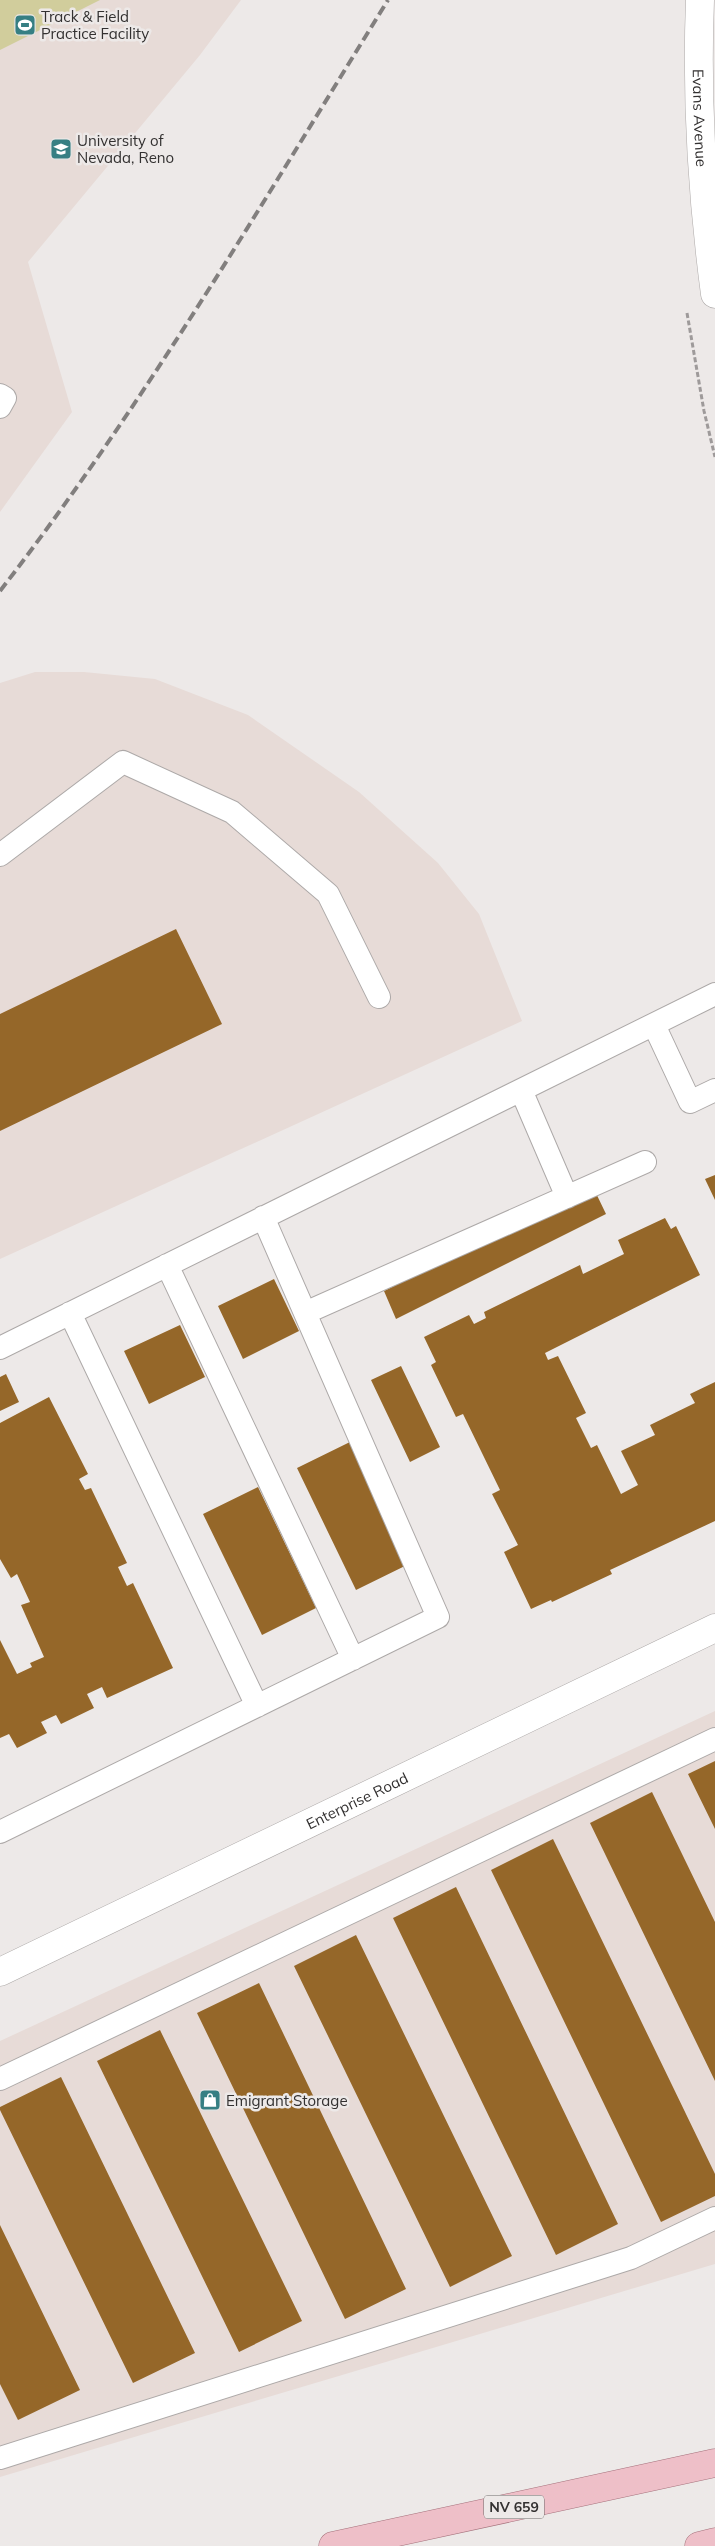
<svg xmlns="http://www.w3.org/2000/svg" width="715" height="2546" font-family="Mulish,sans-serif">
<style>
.built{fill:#e7dbd7}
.green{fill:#d1cd9c}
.building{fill:#956729}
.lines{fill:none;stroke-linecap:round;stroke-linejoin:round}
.service-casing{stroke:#ada9a8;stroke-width:24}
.tertiary-casing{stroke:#ada9a8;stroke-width:29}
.primary-casing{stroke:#a5727c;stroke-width:29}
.path{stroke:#9e9a9a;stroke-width:3;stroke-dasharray:5 2.5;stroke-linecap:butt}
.service{stroke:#fff;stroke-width:22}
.tertiary{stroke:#fff;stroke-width:28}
.primary{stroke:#eebfc8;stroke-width:28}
.rail{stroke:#827f7e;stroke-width:4;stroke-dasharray:10 5;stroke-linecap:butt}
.labels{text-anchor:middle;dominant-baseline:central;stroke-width:5;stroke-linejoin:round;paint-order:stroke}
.shield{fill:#ede9e8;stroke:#6b6868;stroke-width:1}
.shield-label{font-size:14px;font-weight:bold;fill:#333131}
.poi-label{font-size:15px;fill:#333131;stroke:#ede9e8;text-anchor:start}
.street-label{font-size:15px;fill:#333131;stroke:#ede9e8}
</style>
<rect width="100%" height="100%" fill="#ede9e8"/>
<path class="built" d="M0 0H241L200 55 28 262 72 412 0 512Z
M35 672H84L155 679 248 715 359 792 438 863 479 914 522 1021 0 1259V683Z
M715 1711V2264L0 2477V2041Z"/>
<path class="green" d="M0 0H100L0 50Z"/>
<path class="building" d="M176 929 222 1024 0 1131V1014Z
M715 1175V1200L705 1179Z
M593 1187 606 1214 396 1319 384 1291Z
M665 1218 671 1229 676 1226 700 1275 545 1353 548 1360 558 1356 586 1413 576 1418 591 1448 597 1445 621 1494 638 1485 621 1451 655 1435 650 1425 695 1403 690 1394 715 1382V1521L610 1570 612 1574 552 1602 551 1600 531 1609 504 1552 518 1545 492 1494 500 1490 463 1414 456 1417 431 1365 436 1362 424 1337 469 1315 474 1324 486 1318 484 1312 580 1265 583 1274 624 1254 618 1240Z
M274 1279 299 1331 243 1359 218 1306Z
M180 1325 205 1377 149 1404 124 1351Z
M401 1366 440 1447 410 1462 371 1380Z
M6 1374 19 1402 0 1411V1377Z
M49 1397 88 1474 79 1479 85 1490 91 1488 127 1563 118 1567 127 1586 133 1583 173 1668 107 1698 102 1687 87 1694 94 1708 61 1724 56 1715 41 1722 47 1733 17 1748 9 1734 0 1738V1640L17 1674 32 1667 30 1663 44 1657 21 1605 30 1602 17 1574 11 1578 0 1559V1423Z
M352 1441 411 1563 356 1590 297 1468Z
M258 1487 316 1608 262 1635 203 1514Z
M715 1761V1829L688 1774Z
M652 1792 715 1922V2081L590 1823Z
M553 1839 715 2174V2196L661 2222 491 1870Z
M456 1887 618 2224 556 2255 393 1918Z
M356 1935 512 2256 450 2287 294 1966Z
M259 1983 406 2289 345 2319 197 2013Z
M160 2030 302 2321 239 2352 97 2061Z
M61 2077 195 2353 133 2383 0 2110V2107Z
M0 2225 80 2390 18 2420 0 2384Z"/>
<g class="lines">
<g class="service-casing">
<path id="service" d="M0 395 5 398 0 407
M0 855 123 762 232 812 328 894 379 997
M654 1025 690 1102 715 1090
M521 1090 567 1197
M167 1265 353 1659
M70 1313 257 1706
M305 1313 645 1162
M0 1348 715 994
M0 1832 438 1617 263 1217
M0 2079 715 1739
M0 2458 631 2258 715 2218"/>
</g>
<g class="tertiary-casing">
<g id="tertiary">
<path id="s1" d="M700 0C696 99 702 196 715 294"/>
<path id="s2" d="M0 1972 715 1628"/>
</g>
</g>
<g class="primary-casing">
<path id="primary" d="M333 2546 715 2463
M699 2546 715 2542"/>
</g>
<path class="path" d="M687 313 704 411 715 457"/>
<use href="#service" class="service"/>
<use href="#tertiary" class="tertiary"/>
<use href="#primary" class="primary"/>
<path class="rail" d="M0 591C144 405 264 200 388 0"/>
</g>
<defs>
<g id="stadium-square" transform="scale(1.125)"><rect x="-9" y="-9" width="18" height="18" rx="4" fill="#367f83" stroke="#ede9e8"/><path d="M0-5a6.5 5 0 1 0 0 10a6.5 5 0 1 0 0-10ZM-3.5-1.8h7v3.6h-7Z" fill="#fff"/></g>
<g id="university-square" transform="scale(1.125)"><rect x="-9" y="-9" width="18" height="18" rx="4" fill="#367f83" stroke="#ede9e8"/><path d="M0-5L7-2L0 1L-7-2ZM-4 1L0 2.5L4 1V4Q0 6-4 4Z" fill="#fff"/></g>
<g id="shop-square" transform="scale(1.125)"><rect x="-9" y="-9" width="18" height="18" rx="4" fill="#367f83" stroke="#ede9e8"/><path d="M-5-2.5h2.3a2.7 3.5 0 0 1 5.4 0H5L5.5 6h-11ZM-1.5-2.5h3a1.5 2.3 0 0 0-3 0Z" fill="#fff"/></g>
</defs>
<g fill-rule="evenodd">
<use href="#stadium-square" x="25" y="25"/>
<use href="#university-square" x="61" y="149"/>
<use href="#shop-square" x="210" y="2100"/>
</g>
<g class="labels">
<rect class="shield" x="484" y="2495.5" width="60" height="23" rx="4"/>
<g class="shield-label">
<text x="514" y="2507">NV 659</text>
</g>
<g class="poi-label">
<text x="41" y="16">Track &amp; Field<tspan x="41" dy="17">Practice Facility</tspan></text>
<text x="77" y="140">University of<tspan x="77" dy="17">Nevada, Reno</tspan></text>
<text x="226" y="2100">Emigrant Storage</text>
</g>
<g class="street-label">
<text stroke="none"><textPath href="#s1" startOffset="118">Evans Avenue</textPath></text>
<text stroke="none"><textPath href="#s2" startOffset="396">Enterprise Road</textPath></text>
</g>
</g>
</svg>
